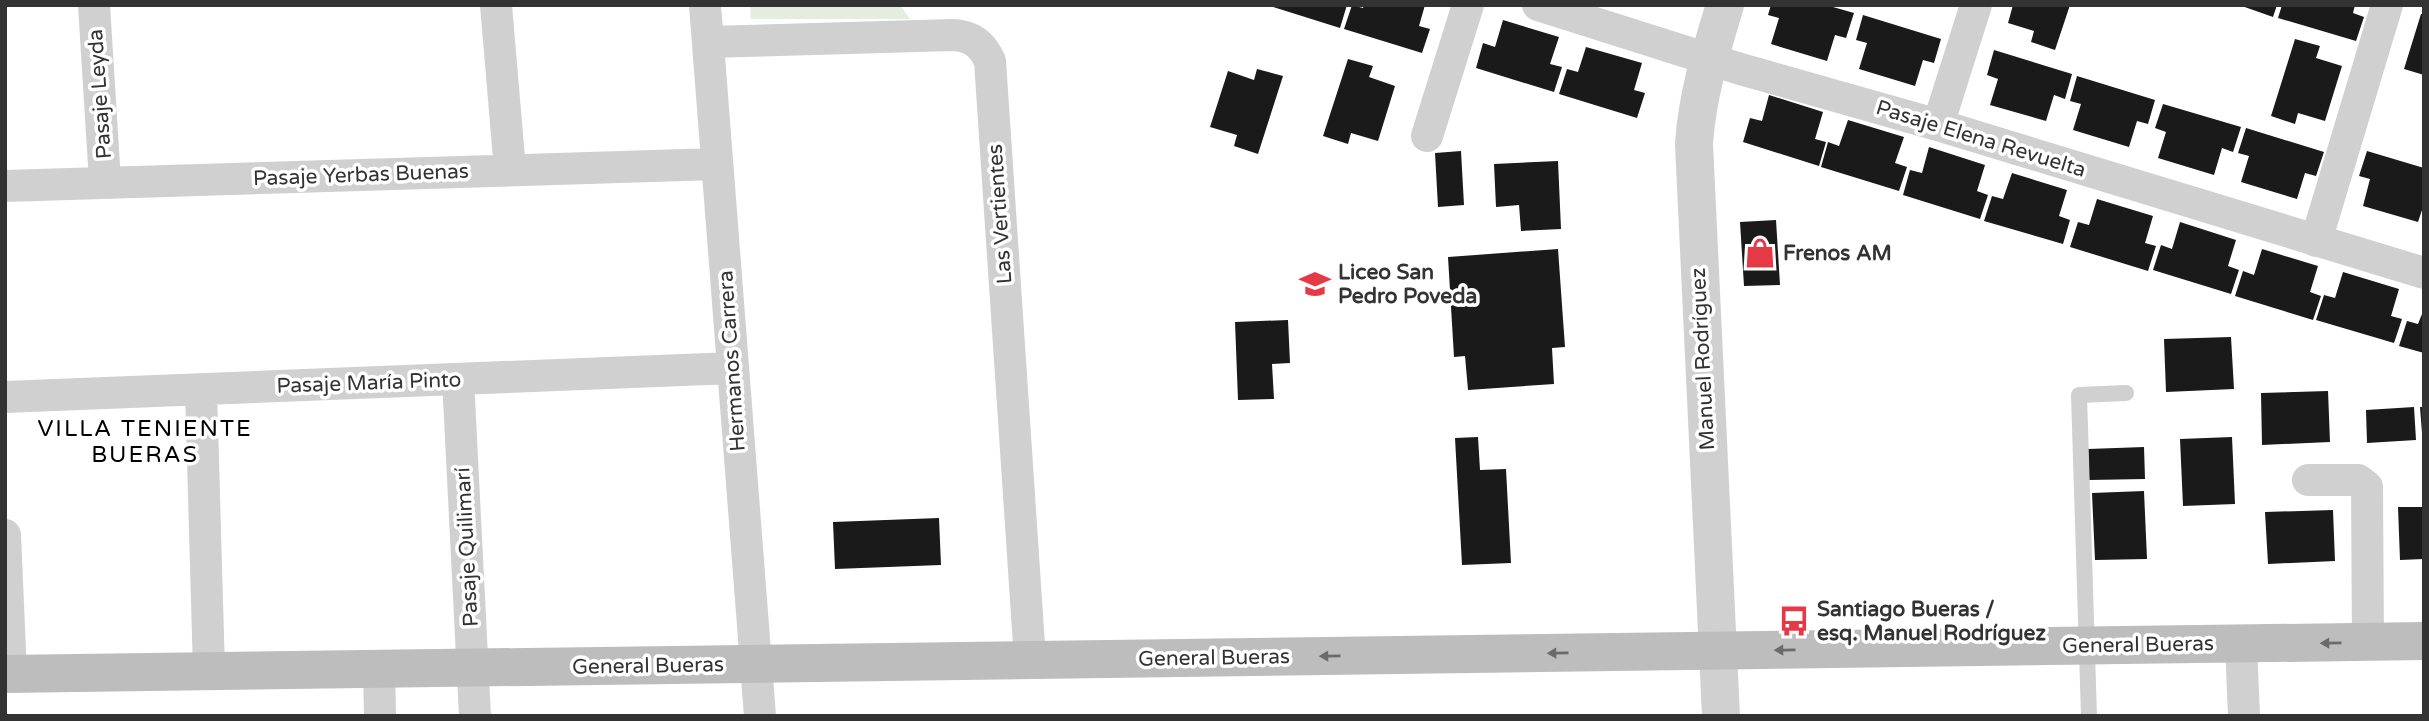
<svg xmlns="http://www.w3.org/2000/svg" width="2429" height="721" font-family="'Varela Round',sans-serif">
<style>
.green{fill:#e6ecdf}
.building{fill:#1a1a1a}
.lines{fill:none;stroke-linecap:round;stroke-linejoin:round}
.service{stroke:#d0d0d0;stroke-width:16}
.minor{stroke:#d0d0d0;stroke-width:32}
.tertiary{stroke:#d0d0d0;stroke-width:38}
.secondary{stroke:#bdbdbd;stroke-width:38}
.oneway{fill:#6a6a6a}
.labels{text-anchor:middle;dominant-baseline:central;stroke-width:7;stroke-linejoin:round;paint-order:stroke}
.street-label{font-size:21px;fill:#333;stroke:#fff}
.poi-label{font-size:21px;font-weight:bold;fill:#333;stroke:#fff;text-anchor:start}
.neighbourhood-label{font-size:23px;letter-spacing:2px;fill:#000;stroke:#fff}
</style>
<rect width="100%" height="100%" fill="#fff"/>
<path class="green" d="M750 5H900L910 19H751Z"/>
<path class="building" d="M1267 5H1347L1340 28Z
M1352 5 1363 8 1364 5H1425L1419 26 1430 29 1422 53 1344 29Z
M1771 5H1826L1854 13 1846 38 1835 35 1827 61 1771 44 1779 18 1768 15Z
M2013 5H2070L2055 50 2031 42 2034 31 2008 23Z
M2239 5H2277L2273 17Z
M2282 5H2355L2353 13 2364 17 2356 41 2278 18Z
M2421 14H2424V75L2404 69Z
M1863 15 1941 39 1934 63 1923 60 1915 86 1859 69 1867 43 1856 40Z
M1503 20 1559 37 1550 64 1562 67 1554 92 1476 68 1483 43 1495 47Z
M2295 39 2320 46 2316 58 2342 66 2325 121 2298 113 2295 124 2271 116Z
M1586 47 1642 63 1634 90 1645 93 1637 118 1559 94 1567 69 1578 72Z
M1994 50 2072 74 2065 99 2054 95 2046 121 1990 105 1998 79 1987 75Z
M1348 59 1373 66 1369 77 1395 86 1378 141 1351 133 1348 144 1323 136Z
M1257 69 1283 76 1258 154 1234 146 1237 135 1210 127 1228 71 1254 80Z
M2077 76 2155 100 2148 124 2137 121 2129 147 2073 130 2081 104 2070 101Z
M1769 95 1823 112 1815 139 1826 142 1819 166 1743 142 1750 118 1762 121Z
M2163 104 2241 127 2233 152 2222 148 2214 175 2158 158 2166 132 2155 128Z
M1848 120 1904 137 1895 163 1907 167 1899 191 1821 167 1828 142 1839 146Z
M2246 128 2324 152 2316 176 2305 173 2297 199 2241 182 2249 156 2238 153Z
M1929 147 1985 165 1977 191 1988 195 1980 219 1903 195 1910 170 1922 173Z
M1461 151 1464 205 1438 207 1435 153Z
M2367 151 2424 168V204L2418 222 2363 206 2370 179 2359 176Z
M1558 161 1561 229 1521 231 1519 205 1496 207 1494 164Z
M2012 173 2067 190 2059 216 2070 220 2063 244 1984 221 1992 196 2003 199Z
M2097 199 2153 216 2145 243 2156 246 2148 271 2070 247 2078 222 2089 225Z
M1776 220 1780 285 1744 286 1740 222Z
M2180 222 2236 240 2228 266 2239 270 2231 294 2153 270 2161 245 2172 249Z
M1558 249 1565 347 1552 348 1554 384 1468 390 1465 356 1454 357 1448 257Z
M2262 249 2318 266 2310 292 2321 296 2313 320 2235 296 2243 271 2254 275Z
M2343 272 2399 289 2391 316 2402 319 2394 343 2316 320 2324 295 2335 298Z
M2424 309V353L2399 346 2407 321 2418 324Z
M1288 320 1290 363 1272 364 1274 399 1238 400 1235 322Z
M2231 337 2234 389 2166 392 2164 339Z
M2328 391 2330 442 2262 445 2261 393Z
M2414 407 2416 440 2367 443 2366 410Z
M2420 407H2424V433H2422Z
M1478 437 1480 470 1506 469 1511 563 1462 565 1455 438Z
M2232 437 2235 504 2183 506 2180 439Z
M2144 447 2145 479 2089 480 2088 449Z
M2144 491 2147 559 2095 560 2092 493Z
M2398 507H2424V559L2400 560Z
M2333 510 2335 561 2268 564 2265 512Z
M939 518 941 565 835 569 833 522Z"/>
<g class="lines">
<path class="service" d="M2089 716 2079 395 2126 393"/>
<path class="minor" d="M94 5 105 182
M496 5 510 170
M705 5 760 716
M1538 5 1737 68 1938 125 2424 273
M708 42 953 35C972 36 982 44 990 61L1030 660
M1938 125 1976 5
M1427 136 1468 5
M5 186 717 164
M2316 241 2387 5
M458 379 475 716
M201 390 209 671
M5 397 733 368
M2308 480H2358L2367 487 2368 642
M5 535 11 674
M2241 644 2244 716
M379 669 380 716"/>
<path class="tertiary" d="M1721 716 1694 144C1697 96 1711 51 1725 5"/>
<path class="secondary" d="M5 674 2424 641"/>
</g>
<defs><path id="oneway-solid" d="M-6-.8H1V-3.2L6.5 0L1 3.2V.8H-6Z" transform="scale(1.75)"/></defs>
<g class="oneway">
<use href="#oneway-solid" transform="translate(2331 643) rotate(179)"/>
<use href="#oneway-solid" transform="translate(1785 650) rotate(179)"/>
<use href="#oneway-solid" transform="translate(1558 653) rotate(179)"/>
<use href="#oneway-solid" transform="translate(1330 656) rotate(179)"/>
</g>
<defs>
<g id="shop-bare" transform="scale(2.415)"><path d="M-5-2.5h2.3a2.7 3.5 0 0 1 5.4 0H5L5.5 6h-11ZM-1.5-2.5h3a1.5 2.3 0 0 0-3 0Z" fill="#e63946" stroke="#fff" stroke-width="2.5" paint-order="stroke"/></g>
<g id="school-bare" transform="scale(2.415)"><path d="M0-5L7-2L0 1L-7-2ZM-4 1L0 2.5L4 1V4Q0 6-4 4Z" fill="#e63946" stroke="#fff" stroke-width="2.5" paint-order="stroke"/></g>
<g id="bus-bare" transform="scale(2.415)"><path d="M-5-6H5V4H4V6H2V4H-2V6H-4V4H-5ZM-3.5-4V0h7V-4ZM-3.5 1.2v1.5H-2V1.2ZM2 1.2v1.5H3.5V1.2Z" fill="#e63946" stroke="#fff" stroke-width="2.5" paint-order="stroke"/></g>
</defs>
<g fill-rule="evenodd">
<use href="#shop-bare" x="1760" y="253"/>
<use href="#school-bare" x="1315" y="284"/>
<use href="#bus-bare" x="1794" y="621"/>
</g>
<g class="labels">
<g class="street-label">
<text transform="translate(100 94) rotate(-94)">Pasaje Leyda</text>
<text transform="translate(1981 139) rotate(17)">Pasaje Elena Revuelta</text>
<text transform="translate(361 175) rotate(-2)">Pasaje Yerbas Buenas</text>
<text transform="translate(1000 214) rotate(-94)">Las Vertientes</text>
<text transform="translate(1703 359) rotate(-93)">Manuel Rodríguez</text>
<text transform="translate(732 361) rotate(-94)">Hermanos Carrera</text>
<text transform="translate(369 383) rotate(-2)">Pasaje María Pinto</text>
<text transform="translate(467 547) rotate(-93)">Pasaje Quilimarí</text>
<text transform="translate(2138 645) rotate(-1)">General Bueras</text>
<text transform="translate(1214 658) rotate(-1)">General Bueras</text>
<text transform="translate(648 666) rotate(-1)">General Bueras</text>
</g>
<g class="poi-label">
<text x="1783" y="253">Frenos AM</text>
<text x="1338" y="272">Liceo San<tspan x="1338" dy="24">Pedro Poveda</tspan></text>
<text x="1817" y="609">Santiago Bueras /<tspan x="1817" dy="24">esq. Manuel Rodríguez</tspan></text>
</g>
<g class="neighbourhood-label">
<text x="145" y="429">VILLA TENIENTE<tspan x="145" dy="26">BUERAS</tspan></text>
</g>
</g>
<rect width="2429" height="721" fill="none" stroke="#333333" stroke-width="14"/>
</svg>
